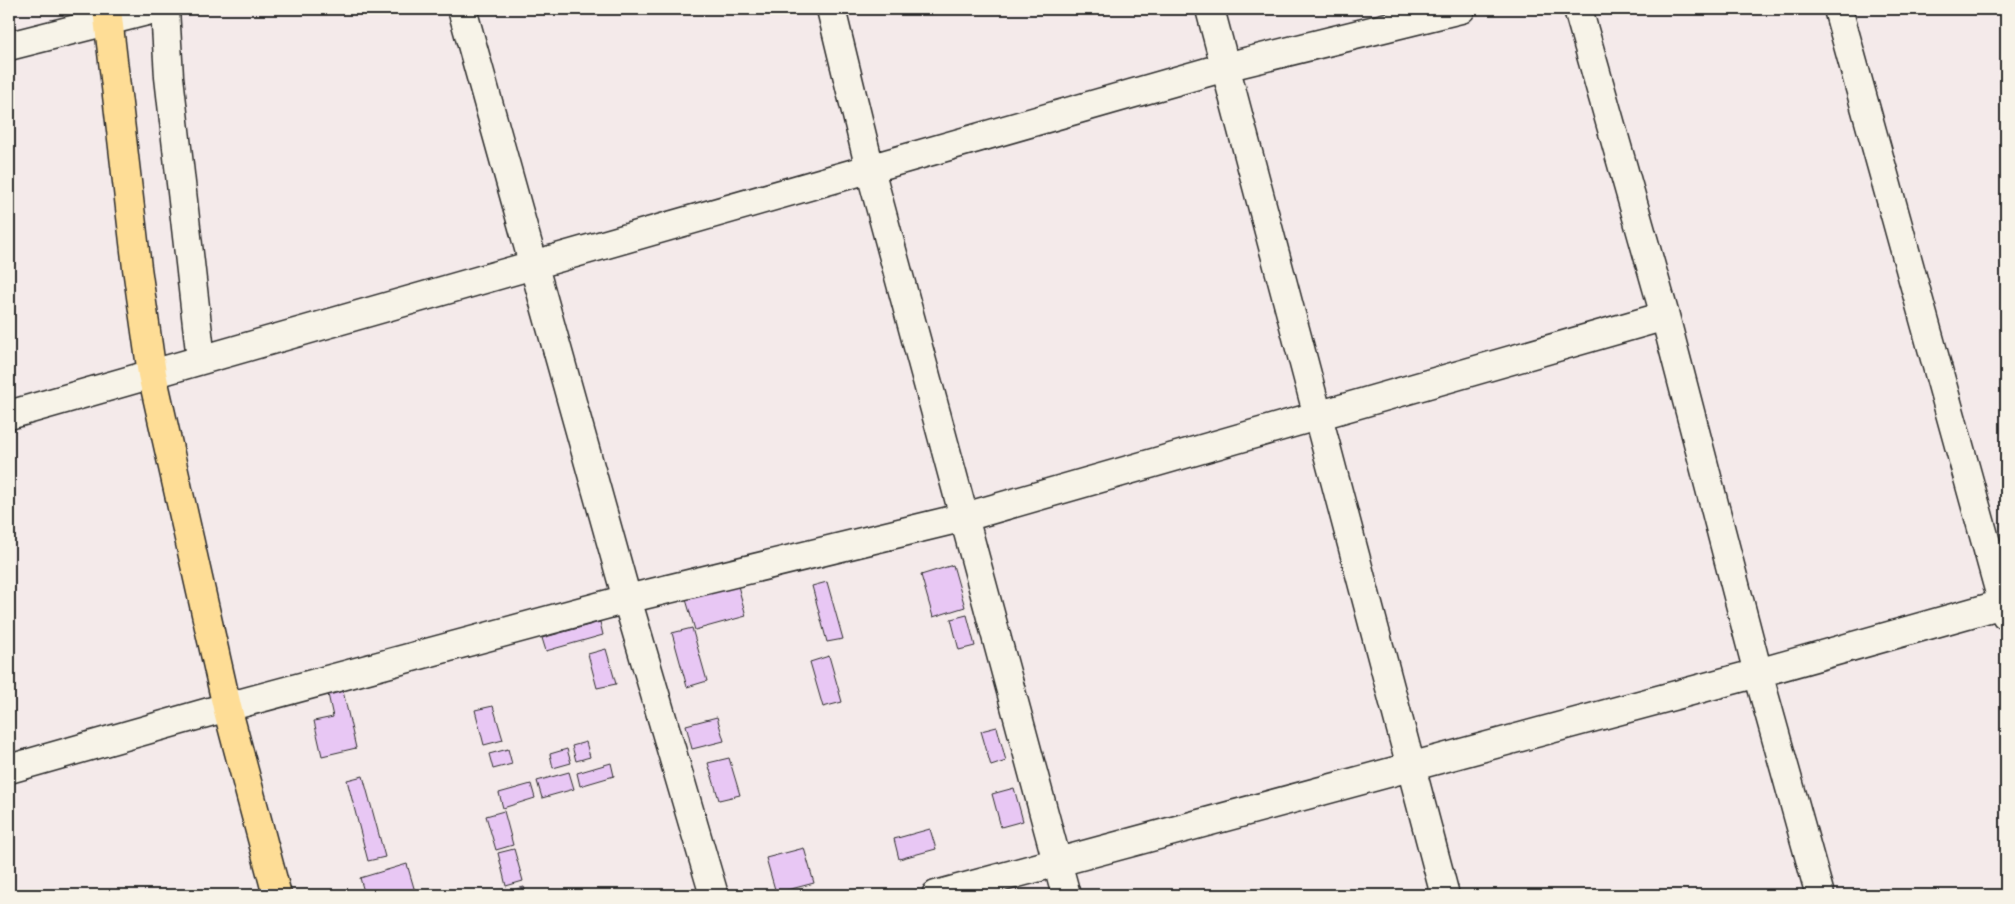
<svg xmlns="http://www.w3.org/2000/svg" width="2015" height="904" font-family="Pangolin,sans-serif">
<style>
.building{fill:#e8c7f4;stroke:#2b2b2b}
.lines{fill:none;stroke-linecap:round;stroke-linejoin:round}
.minor-casing{stroke:#2b2b2b;stroke-width:31}
.highway-casing{stroke:#2b2b2b;stroke-width:31}
.minor{stroke:#f7f3e8;stroke-width:28}
.highway{stroke:#fedd96;stroke-width:28}
</style>
<rect width="100%" height="100%" fill="#f4eaea"/>
<filter id="ink" filterUnits="userSpaceOnUse"><feTurbulence type="fractalNoise" baseFrequency=".02" numOctaves="2"/><feDisplacementMap in="SourceGraphic" scale="10" xChannelSelector="R" yChannelSelector="G"/><feConvolveMatrix kernelMatrix="1 2 1 2 8 2 1 2 1" color-interpolation-filters="sRGB"/></filter>
<g filter="url(#ink)">
<path class="building" d="M953 565 965 607 933 617 921 575Z
M737 582 746 616 695 630 685 596Z
M827 582 843 639 827 642 812 586Z
M967 615 975 646 959 650 951 619Z
M600 622 603 635 546 651 542 638Z
M692 628 707 681 687 687 672 633Z
M606 649 616 684 597 688 588 654Z
M829 656 842 702 823 707 810 662Z
M343 691 356 748 322 756 314 721 333 717 328 694Z
M493 706 503 740 484 745 475 710Z
M717 717 724 741 692 749 686 725Z
M997 727 1006 761 991 766 981 731Z
M586 742 590 757 576 761 572 746Z
M508 749 512 764 493 769 489 754Z
M567 749 571 763 553 768 550 754Z
M729 758 740 795 719 800 708 763Z
M611 763 614 776 580 786 577 773Z
M569 772 574 789 542 798 537 781Z
M363 776 385 857 368 861 347 780Z
M531 784 535 798 503 808 499 793Z
M1014 788 1023 821 1001 827 992 794Z
M504 811 513 845 496 850 486 816Z
M930 829 936 849 899 859 894 839Z
M804 848 814 883 776 893 766 858Z
M514 849 523 881 506 886 498 853Z
M407 864 416 895H365L360 878Z
M524 887 527 895H510L509 891Z"/>
<g class="lines">
<g class="minor-casing">
<path id="minor" d="M165 9 169 77 201 360
M462 9 627 599 714 895
M831 9 870 169 1066 895
M1210 9 1445 895
M1578 9 1665 316 1758 673 1820 895
M1838 9 2006 615
M9 46 155 9
M9 415 1225 67 1461 9
M9 769 227 707 627 599 965 517 1665 316
M936 895 1758 673 2006 603"/>
</g>
<g class="highway-casing">
<path id="highway" d="M107 9 137 268 152 374 227 707 277 895"/>
</g>
<use href="#minor" class="minor"/>
<use href="#highway" class="highway"/>
</g>
</g>
<rect width="2015" height="904" fill="none" stroke="#f7f3e8" stroke-width="30"/>
<rect x="15" y="15" width="1985" height="874" fill="none" stroke="#2b2b2b" stroke-width="2" filter="url(#ink)"/>
</svg>
